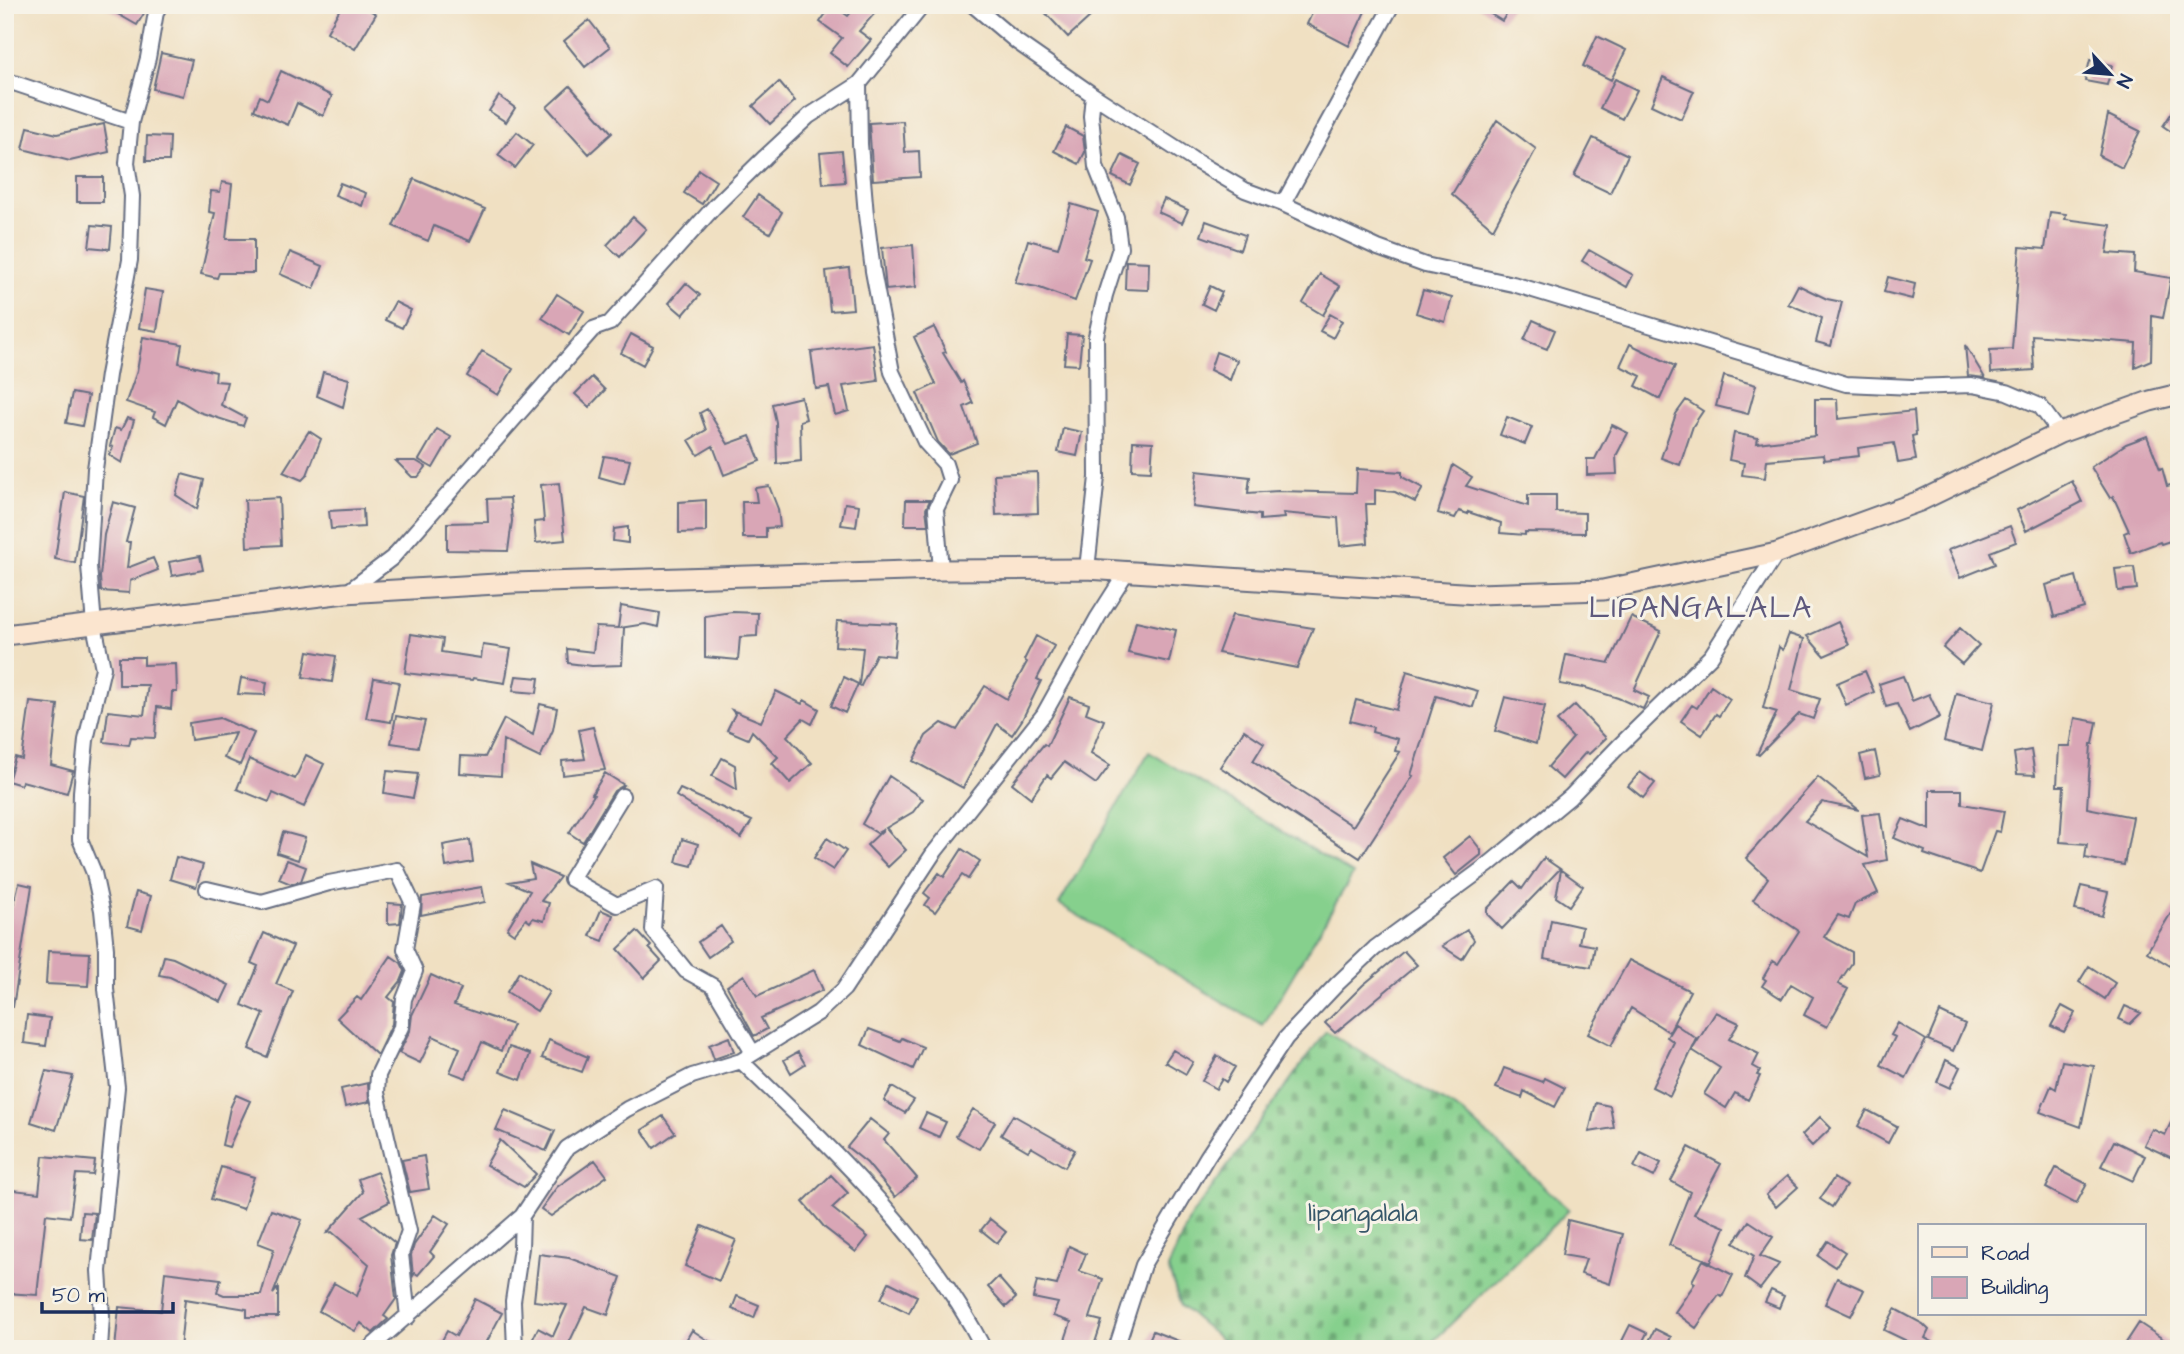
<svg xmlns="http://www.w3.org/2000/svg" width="2184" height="1354" font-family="'Architects Daughter',sans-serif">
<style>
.cemetery{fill:url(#cemetery-stones);stroke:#508076;stroke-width:2}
.pitch{fill:#86d08d;stroke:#508076;stroke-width:2}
.building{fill:#d9a6b6}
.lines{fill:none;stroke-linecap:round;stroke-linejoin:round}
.street-casing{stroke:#666d81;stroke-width:18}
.secondary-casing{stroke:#666d81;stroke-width:23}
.street{stroke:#fff;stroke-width:14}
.secondary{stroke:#fbe5cf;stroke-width:19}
.labels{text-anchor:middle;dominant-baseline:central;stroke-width:6;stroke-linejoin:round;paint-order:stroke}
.park-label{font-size:26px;fill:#36576a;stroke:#f7f3e8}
.quarter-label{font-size:30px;letter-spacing:2px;fill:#5e597d;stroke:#f7f3e8}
</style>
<defs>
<pattern id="cemetery-stones" width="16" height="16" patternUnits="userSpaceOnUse" patternTransform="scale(1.75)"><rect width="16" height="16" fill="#86d08d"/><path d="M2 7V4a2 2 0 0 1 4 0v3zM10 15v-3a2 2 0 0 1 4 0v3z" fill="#6da976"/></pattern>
</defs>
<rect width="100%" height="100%" fill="#f7f3e8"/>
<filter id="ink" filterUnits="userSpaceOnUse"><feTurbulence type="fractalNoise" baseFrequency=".0143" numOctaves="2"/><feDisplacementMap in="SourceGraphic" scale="14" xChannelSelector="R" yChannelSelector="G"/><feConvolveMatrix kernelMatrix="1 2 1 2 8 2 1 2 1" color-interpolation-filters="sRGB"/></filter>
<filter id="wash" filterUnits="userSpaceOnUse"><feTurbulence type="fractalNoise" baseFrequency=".00686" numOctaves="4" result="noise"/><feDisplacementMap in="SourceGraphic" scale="28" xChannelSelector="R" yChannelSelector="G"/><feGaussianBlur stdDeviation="1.57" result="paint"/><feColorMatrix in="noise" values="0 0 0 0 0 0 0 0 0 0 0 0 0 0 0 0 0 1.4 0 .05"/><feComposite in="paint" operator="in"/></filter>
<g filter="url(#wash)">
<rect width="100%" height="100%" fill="#f0e0c2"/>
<path class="cemetery" d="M1326 1031 1465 1114 1569 1210 1425 1349H1232L1181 1306 1168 1268 1190 1218Z"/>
<path class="pitch" d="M1149 752 1353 874 1263 1026 1059 904Z"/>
<g id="blocks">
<path class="building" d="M102 5H149L137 25Z
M342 5H361L376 14 355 49 327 32Z
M832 5 848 16 857 5H882L859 31 871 40 848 67 830 53 842 38 820 22Z
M1038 5H1103L1068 37Z
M1316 5H1368L1349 46 1307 24Z
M1476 5H1512L1502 21Z
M589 20 610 47 585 67 564 41Z
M1597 36 1626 50 1611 80 1583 66Z
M161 53 192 60 183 96 153 89Z
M2090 60 2112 65 2107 85 2085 81Z
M281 71 332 96 323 116 297 103 288 125 254 110 260 96 268 100Z
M1663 77 1694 91 1681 119 1651 105Z
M1615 79 1637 90 1622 119 1600 108Z
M779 82 795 101 770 124 753 106Z
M570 86 612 133 589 154 547 107Z
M499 96 515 108 506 122 489 111Z
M2179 102V137L2163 126Z
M2108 115 2140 131 2122 168 2099 156Z
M1497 120 1536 149 1493 229 1452 194Z
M903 121 905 152 919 151 920 177 873 180 869 123Z
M104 124 109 152 70 161 23 149 28 127 57 134Z
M1066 127 1083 136 1085 152 1079 164 1054 151Z
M517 132 533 145 515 168 498 155Z
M147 136 170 137 169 161H146Z
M1593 138 1628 155 1610 193 1574 176Z
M842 151 845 182 823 184 820 153Z
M1122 155 1140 164 1130 185 1112 176Z
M699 170 716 181 702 204 684 193Z
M77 177H103V202H77Z
M414 179 485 209 470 241 434 226 428 241 393 226Z
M222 182 232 184 226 239H254V273H219L217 278 201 274 215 213 209 212 211 191 220 192Z
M340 183 366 193 362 206 335 195Z
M758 195 782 212 770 233 743 217Z
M1164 199 1188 210 1182 223 1158 212Z
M1071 204 1098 212 1084 257 1090 259 1075 301 1037 287 1015 283 1028 240 1058 248Z
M2050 212 2066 214 2065 219 2111 225 2107 253 2135 255 2134 272 2171 278 2163 318 2152 316 2151 360 2135 367 2136 343 2032 335 2034 370 1991 373 1990 350 2012 349 2020 247 2045 249Z
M633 217 646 229 620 257 607 245Z
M1206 221 1245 235 1240 250 1201 236Z
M92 225 112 227 110 249 89 247Z
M913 245 916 287 886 290 882 248Z
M1589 250 1633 275 1627 287 1582 261Z
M290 252 323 266 314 289 280 274Z
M1126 261 1149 262 1148 290 1125 289Z
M849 268 853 309 830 311 826 271Z
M1320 274 1340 286 1323 315 1303 303Z
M1888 277 1915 284 1912 299 1884 292Z
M686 283 700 295 683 315 669 303Z
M1798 285 1827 299 1842 302 1831 346 1816 342 1822 318 1788 304Z
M1210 286 1222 292 1214 310 1202 304Z
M145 289 163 292 157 331 139 328Z
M1423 290 1452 298 1445 322 1416 313Z
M557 294 584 311 569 335 542 318Z
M395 302 411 310 402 328 385 320Z
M1330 314 1342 321 1333 338 1320 331Z
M1533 320 1555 330 1547 349 1524 340Z
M934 327 946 352 943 353 961 383 963 381 973 403 964 407 977 443 949 454 938 442 917 393 936 384 914 337Z
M631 334 653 346 643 365 621 353Z
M1067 334 1082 335 1079 365 1064 364Z
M143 337 182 344 179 363 216 372 215 381 227 382 221 405 246 418 243 426 199 412 177 399 166 424 153 417 155 412 126 402 137 371Z
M873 344 878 381 843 386 849 411 835 415 829 387 816 389 811 352Z
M1630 344 1675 366 1660 399 1636 386 1641 376 1620 366Z
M1965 345 1985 378 1968 376Z
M482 351 513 369 498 395 467 376Z
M1216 352 1237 360 1230 380 1210 370Z
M323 372 349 379 343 407 317 396Z
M1724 376 1756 385 1748 414 1716 406Z
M592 377 605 390 589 407 575 394Z
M72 393 88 396 82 426 66 423Z
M801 397 806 419 800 421 801 461 777 464 776 422 772 404Z
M1815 399H1837L1838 419 1914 411 1916 435 1912 436 1916 460 1898 463 1894 443 1858 448 1859 456 1824 460 1823 455 1767 460 1765 478 1742 475 1744 463 1729 460 1734 433 1758 438 1757 443 1815 436Z
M1686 400 1703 411 1693 426 1680 465 1661 458 1676 414Z
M707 409 728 444 750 436 760 461 724 475 713 446 698 455 689 440 706 430 700 413Z
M1507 417 1532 427 1525 444 1500 435Z
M127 418 134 420 122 463 109 455 113 447 110 446 115 428 121 430Z
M1612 425 1628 433 1616 456 1617 474 1587 475V459H1595Z
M1063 428 1082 432 1077 456 1058 452Z
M437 429 451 437 433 468 419 460Z
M309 431 321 439 307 475 302 480 283 472Z
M2147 436 2160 469 2162 468 2167 486 2179 483V538L2161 544 2160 542 2131 553 2124 533 2129 531 2113 496 2110 498 2091 467 2126 444Z
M1133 441 1153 442 1151 471 1132 470Z
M604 456 630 460 624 484 599 477Z
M396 461H416L426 467 418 477H412Z
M1453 465 1472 477 1466 486 1528 506V495H1556V512L1585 513V533L1525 532V535L1500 533 1501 523 1468 512V514L1459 511 1455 518 1438 513Z
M1357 469 1402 472V477L1423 488 1415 502 1395 492 1375 490V504H1366L1368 543 1340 546 1338 518 1283 513 1284 518 1260 520V515L1193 507 1197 471 1250 477 1248 493 1279 491 1356 493Z
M1037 472 1038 513 996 515 994 474Z
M182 474 204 480 197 509 176 495Z
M2072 481 2082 502 2026 531 2017 510Z
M559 483 565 540 536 543 534 522 544 521 541 485Z
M769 486 778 509 780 527 766 528V538H743L742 502H757L755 488Z
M65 492 84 496 75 563 55 559Z
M279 498 281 545 247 547 245 500Z
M510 498 512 521 508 551 447 550V523L488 522 487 499Z
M706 500V532L679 533V502Z
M906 500H930L926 509 928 525H905Z
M113 502 135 508 126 542H130L127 568 153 558 158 570 130 581 129 593 101 591 100 577 104 535Z
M845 503 859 505 856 527 841 525Z
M363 509 364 527 331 529 329 511Z
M2010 526 2016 542 1990 552 1995 564 1960 578 1948 550Z
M628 527V543L613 541 614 529Z
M200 556 203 570 172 576 169 562Z
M2134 567 2137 589 2118 591 2115 569Z
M2076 576 2084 608 2054 617 2046 585Z
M621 606 660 613 658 627 645 624 620 628H624L622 665 592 666 568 663 567 649 593 652 596 627 618 628Z
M732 612 758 613 757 636 740 637 738 660 705 657V616Z
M1232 615 1313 628 1297 668 1218 653Z
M1631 617 1661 631 1634 690 1649 697 1643 709 1618 698 1583 687V688L1560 684 1566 655 1609 663Z
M837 621 897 624 894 656 876 654 861 686 859 685 863 648 835 646Z
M1136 621 1176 630 1169 662 1128 653Z
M1838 622 1849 645 1824 656 1807 636Z
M1960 628 1979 645 1962 664 1943 648Z
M411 634 443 639 441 652 481 658 483 645 511 649 505 683 473 678 472 680 448 678 405 673Z
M1789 634 1804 639 1791 690 1820 699 1813 719 1799 714 1759 755 1757 754 1777 712 1763 708 1779 647 1783 650Z
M1036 636 1054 646 1037 679 1041 681 1022 720 1012 735 997 724 963 788 913 761 926 736 942 723 957 730 985 686 1007 699 1027 662 1024 660Z
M308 651 336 656 332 682 303 677Z
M119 657H144V665L176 664 177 692H172L171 709 157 707 155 738 131 737 129 745 104 742 108 711 144 715 148 685H119Z
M1407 671 1478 691 1473 707 1436 696 1411 775 1413 776 1360 858 1220 767 1244 730 1264 743 1253 761 1353 826 1400 752 1395 751 1398 739 1372 732 1373 727 1350 721 1356 700 1396 710Z
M1865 671 1874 692 1846 705 1837 683Z
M516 676 539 678 537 693 513 691Z
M1903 676 1912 701 1929 694 1940 717 1910 732 1897 704 1886 707 1879 684Z
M844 677 858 684 845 713 831 706Z
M241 678 267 682 265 695 238 694Z
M374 678 399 682 391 722 366 718Z
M1711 686 1730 699 1719 716 1716 714 1702 735 1681 721 1692 705 1697 708Z
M776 691 802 704 804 700 819 709 812 724 803 719 787 736 812 763 790 783 772 763 778 757 752 731 748 739 727 730 735 714 732 710 761 722Z
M1956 693 1994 702 1982 751 1944 741Z
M1070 697 1089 704 1086 713 1104 720 1091 753 1110 765 1096 784 1064 762 1051 778 1047 775 1031 798 1012 783 1044 744 1047 746Z
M1505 697 1545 706 1536 744 1495 731Z
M30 702 58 705 51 765 73 771 67 793 22 781 21 785 8 781 15 757 22 759Z
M540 704 557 708 553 730 540 758 503 740 501 776 460 773 461 756 485 757 504 719 533 735Z
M1575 705 1606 738 1589 754 1586 752 1562 779 1548 767 1573 738 1557 721Z
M396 716 425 721 418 747 391 743Z
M220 718 254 733 240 765 224 758 235 733 191 740 189 723Z
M2075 718 2097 722 2093 744H2091L2087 808 2133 817 2124 865 2085 858 2087 844 2060 842 2064 786H2057L2059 746H2070Z
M593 727 605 770 563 775 562 761 585 759 579 730Z
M2031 750 2035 775 2017 774 2014 753Z
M1875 751 1880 775 1865 778 1860 755Z
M306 755 324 764 304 807 273 793 269 802 237 789 249 759 295 779Z
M722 758 735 765 737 790 712 776Z
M387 771 418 774 413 798 384 793Z
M1640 772 1655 783 1643 798 1628 786Z
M605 773 624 785 614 791 583 842 569 833 594 795 592 794Z
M889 776 923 799 913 812 886 828 906 850 888 867 867 845 884 829 877 833 862 824Z
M1818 777 1859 810 1822 802 1805 821 1868 857 1862 815 1880 813 1887 860 1865 865 1878 893 1855 904 1849 919 1838 915 1824 937 1852 952V963L1838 984 1848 989 1827 1027 1804 1015 1813 997 1791 984 1782 999 1762 986 1766 980 1763 978 1773 961 1778 964 1799 931 1753 900 1768 878 1746 858Z
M680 789 752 821 741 838 676 796Z
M1930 790H1962V804L2004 811 2000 832 1995 831 1980 873 1924 854 1925 851 1894 838 1903 819 1930 830Z
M283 832 305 838 298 860 277 853Z
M1470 836 1481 850V855L1456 875 1443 858Z
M827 838 846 851 833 870 814 858Z
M682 839 698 844 692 866 676 862Z
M470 840 473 862 446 867 443 845Z
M962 849 980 861 968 879 962 875 935 912 925 905 930 898 924 893 939 873 944 877Z
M176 857 203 865 196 887 170 879Z
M1544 858 1560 869 1502 929 1487 914V909L1514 881 1522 889Z
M287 860 306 867 301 881 291 884 279 879Z
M530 864 560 877 541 901 549 903 544 921 533 918 530 922 526 919 514 934 507 929 530 891 509 882 533 878Z
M1561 870 1583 886 1569 906 1556 897Z
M19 883 32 886 13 1007H5V905L13 907Z
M2081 886 2108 892 2102 916 2075 910Z
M482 887 485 902 421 915 422 897Z
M136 892 151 896 142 930 127 926Z
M2179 900V956L2172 967 2147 952Z
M388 903 402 904 400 923 388 924Z
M601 910 613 915 603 941 590 936Z
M1551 920 1582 927 1579 943 1595 946 1591 967 1544 959Z
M721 926 731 941 708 957 698 942Z
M1467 930 1474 940 1462 959 1442 946Z
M637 931 651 946 649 948 661 961 644 978 618 949Z
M264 933 293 946 276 984 293 991 267 1057 249 1049 264 1014 242 1005 258 966 251 963Z
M48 951 90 953 88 986 46 984Z
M1404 951 1417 965 1335 1033 1325 1023 1363 985Z
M164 956 173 958 229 985 221 1002 170 977 159 975Z
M391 956 401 963 405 971 401 981 388 997 394 1002 392 1024 377 1055 337 1018 357 997 361 1000Z
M1629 960 1690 991 1669 1032 1631 1008 1611 1046 1588 1034Z
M2089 966 2115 983 2105 999 2079 982Z
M814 970 823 990 761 1018 767 1029 754 1036 727 986 744 975 757 996Z
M519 972 549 992 537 1011 507 992Z
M431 975 461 989 454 1005 513 1025 501 1051 482 1042 466 1078 450 1072 460 1048 433 1036 420 1063 399 1053 410 1031 412 1015Z
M2062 1006 2075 1013 2064 1032 2051 1026Z
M2125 1006 2141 1013 2130 1024 2119 1019Z
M1716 1012 1739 1023 1729 1039 1759 1054 1753 1066 1760 1070 1757 1075 1760 1076 1748 1100 1735 1093 1726 1108 1704 1094 1720 1068 1692 1050Z
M1940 1012 1965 1024 1953 1051 1928 1040Z
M27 1015 50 1018 46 1046 24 1043Z
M1898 1023 1926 1040 1906 1078 1881 1065 1895 1037 1891 1035Z
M1675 1024 1697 1039 1670 1096 1652 1087 1674 1042 1667 1037Z
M869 1029 900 1041 902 1038 923 1047 913 1069 862 1045Z
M729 1037 734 1052 714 1059 709 1045Z
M549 1040 588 1057 582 1072 542 1058Z
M509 1047 530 1054 521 1080 500 1072Z
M1173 1050 1193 1062 1186 1074 1165 1062Z
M798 1052 805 1064 791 1073 784 1060Z
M1217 1056 1235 1067 1226 1082 1222 1079 1216 1089 1202 1081Z
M1946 1060 1960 1067 1950 1088 1937 1082Z
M2062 1061 2094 1066 2081 1127 2040 1112 2051 1086 2056 1089Z
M1504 1068 1543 1082 1545 1078 1565 1088 1555 1107 1524 1091 1522 1098 1496 1088Z
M46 1071 73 1076 56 1130 31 1122Z
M368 1083 369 1102 345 1107 341 1089Z
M892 1087 914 1100 905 1113 884 1101Z
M236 1095 250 1101 229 1147 222 1145 230 1108Z
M1596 1103 1610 1106 1614 1128 1589 1132Z
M2179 1106V1143L2172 1158 2144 1145 2152 1129 2165 1135Z
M973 1109 995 1122 979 1149 956 1136Z
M505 1110 555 1131 546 1151 496 1130Z
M1867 1110 1897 1126 1888 1143 1858 1126Z
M926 1113 946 1122 939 1137 919 1128Z
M1013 1115 1075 1150 1065 1167 1031 1147 1028 1151 1001 1135Z
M663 1116 675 1133 654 1148 642 1130Z
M1820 1117 1831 1128 1812 1146 1802 1135Z
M870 1119 889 1134 884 1140 917 1178 895 1197 867 1163 847 1147Z
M500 1140 536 1174 524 1187 486 1165Z
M2114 1141 2145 1156 2133 1181 2101 1166Z
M1689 1147 1721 1164 1694 1214 1725 1227 1711 1262 1669 1245 1690 1192 1671 1181Z
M1641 1153 1661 1163 1654 1177 1634 1167Z
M43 1156 95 1161 93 1175 76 1174 70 1217 46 1214 37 1295 5 1293 8 1247H5V1189L39 1193Z
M424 1156 429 1189 410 1192 402 1160Z
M595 1160 607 1176 551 1216 541 1209 557 1187Z
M221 1167 254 1177 243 1209 211 1199Z
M2056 1168 2087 1184 2076 1204 2046 1188Z
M377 1172 389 1202 362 1216 395 1243 391 1255 396 1299 384 1316 388 1319 373 1333 361 1323 355 1331 319 1311 334 1283 357 1296 369 1264 332 1232 327 1233 363 1192 358 1179Z
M831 1175 848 1193 832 1208 868 1237 856 1252 825 1228 803 1202Z
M1787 1176 1798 1187 1776 1207 1766 1195Z
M1834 1178 1846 1186 1832 1207 1820 1199Z
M271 1210 302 1220 273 1294 278 1288V1317H247V1309L185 1299 180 1349H115L119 1307 161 1311 165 1272 221 1279 217 1292 224 1295H261L274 1249 258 1243Z
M82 1212 95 1213 92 1240 80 1239Z
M435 1215 449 1224 430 1252 434 1256 418 1275 415 1273 413 1276 411 1255 414 1245Z
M990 1219 1006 1232 997 1243 981 1230Z
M1568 1220 1623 1234 1610 1284 1581 1274 1586 1259 1562 1255Z
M1749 1221 1773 1237 1760 1256 1779 1264 1760 1289 1745 1278 1754 1256 1734 1243Z
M702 1226 736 1240 719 1281 685 1266Z
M1828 1241 1845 1252 1835 1267 1818 1256Z
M1069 1246 1086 1254 1079 1271 1103 1279 1090 1318 1102 1321 1093 1349H1062L1071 1322 1053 1316 1058 1303 1033 1298 1037 1281 1057 1285Z
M539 1254 569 1258 621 1277 608 1315 586 1307 569 1343 579 1349H528L538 1328 553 1336 567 1305 534 1301Z
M1703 1260 1733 1275 1722 1297 1719 1295 1696 1328 1675 1312 1695 1283 1692 1281Z
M998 1277 1016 1298 1006 1307 988 1287Z
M1837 1278 1864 1290 1851 1316 1825 1304Z
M889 1282 917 1296 909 1313 881 1299Z
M1771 1290 1784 1296 1779 1308 1765 1302Z
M737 1296 759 1305 754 1318 732 1309Z
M475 1299 502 1313 483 1349H449L440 1344 447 1331 456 1336Z
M1895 1309 1923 1324 1929 1330 1925 1338 1945 1349 1907 1347 1909 1342 1884 1330Z
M2139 1323 2178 1349H2122Z
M1630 1325 1647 1333 1639 1349 1622 1341Z
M1655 1329 1671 1337 1665 1349H1656L1647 1345Z
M692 1330 721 1349H681Z
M1153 1331 1196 1348V1349H1145Z"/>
</g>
</g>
<g filter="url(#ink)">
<use href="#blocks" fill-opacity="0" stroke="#666d81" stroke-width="2"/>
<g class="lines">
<g class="street-casing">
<path id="street" d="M973 5 1017 42 1093 95 1192 159 1245 190 1283 204 1378 248 1425 265 1513 284 1846 384 1912 387 1972 385 2007 392 2040 406 2060 433
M5 80 131 122 127 163 132 196 130 260 108 375 95 469 89 566 94 625 103 668 86 740 81 792 80 839 94 873 102 910 106 949V989L117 1087 99 1271 102 1316 100 1349
M859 84 860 144 866 215 873 271 892 372 925 442 945 464 950 480 936 509 941 570
M131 122 148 58 156 12 160 5
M1283 204 1392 5
M1087 569 1097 477 1096 336 1105 295 1120 248 1116 217 1096 167 1091 116 1093 95
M346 593 392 558 593 329 610 323 715 206 765 157 809 116 859 84 923 5
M622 796 571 879 617 905 656 889 653 930 686 971 713 986 753 1053
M207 889 262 902 329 883 397 870 413 904 405 949 415 971 404 999 401 1027 378 1075 377 1093 409 1231 401 1254 408 1317
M741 1061C830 1147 927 1237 984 1349
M369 1349 522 1216
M515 1349 513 1301 521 1248 522 1216 567 1148 627 1109 692 1076 741 1061 818 1013 844 989 933 854 1044 714 1098 617 1126 573
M1116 1349 1143 1265 1207 1157 1286 1038 1337 984 1375 948 1488 865 1570 797 1619 746 1711 656 1777 553"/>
</g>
<g class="secondary-casing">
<path id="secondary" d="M5 635 345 593 513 583 941 570 1087 569 1477 594 1603 590 1777 553 1920 501 2060 433 2150 401 2179 394"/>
</g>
<use href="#street" class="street"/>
<use href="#secondary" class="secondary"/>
</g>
</g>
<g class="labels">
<g class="park-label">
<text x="1363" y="1213">lipangalala</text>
</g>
<g class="quarter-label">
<text x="1701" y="608">LIPANGALALA</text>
</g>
</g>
<rect width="2184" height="1354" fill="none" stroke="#f7f3e8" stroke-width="28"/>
<rect x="1918" y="1224" width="228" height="91" fill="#f7f3e8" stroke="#9fa5b1" stroke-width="2"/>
<rect x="1932" y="1247" width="35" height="10" fill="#fbe5cf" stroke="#9fa5b1" stroke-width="2"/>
<text x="1981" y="1260" font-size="21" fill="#1b2f5e">Road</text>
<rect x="1932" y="1277" width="35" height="21" fill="#d9a6b6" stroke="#9fa5b1" stroke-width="2"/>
<text x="1981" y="1294" font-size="21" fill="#1b2f5e">Building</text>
<g transform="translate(2110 74) rotate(116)" stroke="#f7f3e8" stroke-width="5" paint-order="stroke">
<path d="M0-5L12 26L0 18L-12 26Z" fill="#1b2f5e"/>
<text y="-10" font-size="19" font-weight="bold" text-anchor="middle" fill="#1b2f5e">N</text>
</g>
<path d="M42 1302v10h131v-10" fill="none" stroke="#1b2f5e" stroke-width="3.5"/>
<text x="52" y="1302" font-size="21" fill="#1b2f5e" stroke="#f7f3e8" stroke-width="5" paint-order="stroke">50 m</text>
</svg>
